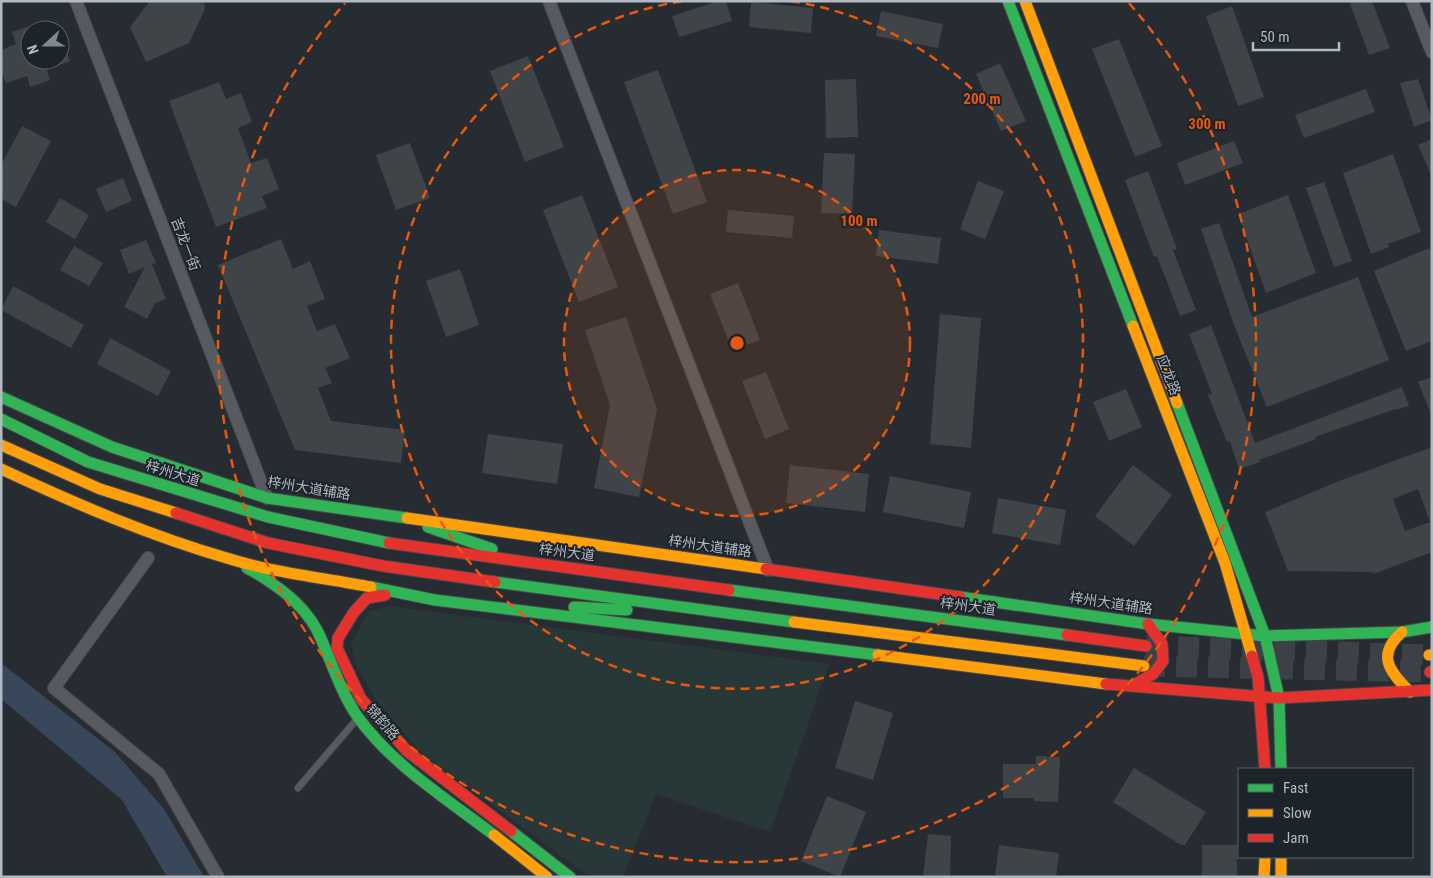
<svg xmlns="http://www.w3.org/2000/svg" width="1433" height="878" font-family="'Roboto Condensed','Noto Sans SC',sans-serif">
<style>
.green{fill:#283838}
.water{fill:#384759}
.building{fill:#3f4449;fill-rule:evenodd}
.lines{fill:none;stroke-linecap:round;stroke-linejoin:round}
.highway-tunnel{stroke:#3c4148;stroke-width:21;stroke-dasharray:21 11;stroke-linecap:butt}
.lane-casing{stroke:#44484d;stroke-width:8}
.street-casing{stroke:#44484d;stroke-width:14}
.fast-casing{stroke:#44484d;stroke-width:13}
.slow-casing{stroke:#44484d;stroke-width:13}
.jam-casing{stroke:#44484d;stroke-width:13}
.lane{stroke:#575a60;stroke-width:6}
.street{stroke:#575a60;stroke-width:12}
.fast{stroke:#30b455;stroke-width:11}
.slow{stroke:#ff9f0a;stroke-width:11}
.jam{stroke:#e5322d;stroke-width:11}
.ring{fill:none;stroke:#e8590c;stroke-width:2.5;stroke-dasharray:9 6}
.labels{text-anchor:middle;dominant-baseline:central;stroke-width:4;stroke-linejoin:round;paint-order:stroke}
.street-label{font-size:14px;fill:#b1b9c3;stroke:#1c232b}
.centre{fill:#e8590c;stroke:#1c232b;stroke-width:2.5}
.ring-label{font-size:15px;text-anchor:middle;font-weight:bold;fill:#e8590c;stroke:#1c232b;stroke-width:4;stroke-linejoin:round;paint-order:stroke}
</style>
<rect width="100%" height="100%" fill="#272c32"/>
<path class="green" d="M388 606 829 664 770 832 656 794 623 877H590L419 751 374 697 355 663 351 644 368 612Z"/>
<path class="water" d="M1 663 115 752 164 809 204 877H167L122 800 1 699Z"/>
<path class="building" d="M150 1H204L205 9 189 43 146 62 130 27Z
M719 1H726L732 21 679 37 672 16Z
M1349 1H1372L1390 48 1369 55Z
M751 2 813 8 811 33 749 27Z
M1232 6 1264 97 1238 106 1206 16Z
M881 11 943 24 938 48 876 36Z
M30 26V60H60L61 36 70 61 47 70 50 80 30 87 27 76 6 83 1 71V50L16 44 12 32Z
M1119 39 1162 146 1135 157 1092 49Z
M528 56 564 147 525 162 490 71Z
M1000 63 1026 121 1001 131 976 74Z
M658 70 707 202 673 214 624 82Z
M856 79 858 137 826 138 825 80Z
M1418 79 1432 120 1414 127 1400 83Z
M219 82 226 99 241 93 252 122 238 128 251 163 267 158 279 189 262 196 267 208 216 227 169 101Z
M1366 89 1375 112 1304 138 1295 115Z
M22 126 51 141 16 207 1 199V165Z
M1432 139V177L1418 145Z
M1234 141 1243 163 1185 185 1177 163Z
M410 143 430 198 396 210 376 155Z
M824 153 855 154 852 214 821 213Z
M1393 154 1421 232 1388 244 1389 247 1371 254 1343 173Z
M1148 171 1177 249 1173 250 1196 310 1180 316 1157 256 1154 257 1125 180Z
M123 178 132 201 106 212 96 189Z
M978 181 1004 191 985 239 960 229Z
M1324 182 1352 261 1334 267 1306 188Z
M582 195 618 287 579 302 543 210Z
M1288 195 1316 273 1266 293 1238 214Z
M60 198 89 215 75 239 46 222Z
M728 210 794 216 792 238 726 232Z
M1219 223 1252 317 1358 277 1389 360 1267 407 1234 325 1201 229Z
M879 230 941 238 938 264 876 256Z
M281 239 293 269 310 261 325 299 307 306 317 331 335 324 350 358 325 368 332 383 318 388 331 421 405 430 401 463 295 450 218 265Z
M146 240 156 263 152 264 166 299 155 303 147 319 124 307 145 267 129 274 120 250Z
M74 246 103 263 89 286 60 270Z
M1429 248 1432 255V341L1406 351 1374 271Z
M460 269 479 325 446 337 426 281Z
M738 283 760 340 732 350 710 294Z
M13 286 84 325 71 348 1 310Z
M940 314 981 318 971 448 930 444Z
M626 317 657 409 639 497 594 488 610 405 585 330Z
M1211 325 1255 443 1402 387 1409 406 1395 410V409L1315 437 1316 439 1259 460 1260 462 1239 469 1230 441 1227 442 1208 395 1212 394 1189 334Z
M110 338 171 371 158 396 97 364Z
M766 372 789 429 765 439 742 381Z
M1432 377V414H1431L1418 382Z
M1126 389 1142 427 1109 441 1093 402Z
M488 434 563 444 557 484 482 473Z
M1432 447V552L1373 574 1372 572 1288 571 1265 512 1339 481ZM1418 489 1430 522 1405 531 1393 499Z
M790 465 869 474 865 512 786 503Z
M1133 465 1172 495 1134 546 1095 516Z
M890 476 971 492 964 528 883 512Z
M998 498 1066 510 1060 545 992 533Z
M855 701 893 713 873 780 835 768Z
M1036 756 1060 757 1058 802 1034 801V798H1003V764H1036Z
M1134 768 1206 812 1185 845H1181L1113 802Z
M827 796 866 812 840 877 801 861Z
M928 834 951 836 950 877H923Z
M999 845 1059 853 1056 877H995Z
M1202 845H1237V877H1202Z"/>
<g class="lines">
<path class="highway-tunnel" d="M1146 646 1429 655
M1144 666 1430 672"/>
<g class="lane-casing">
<path id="lane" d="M298 788 358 718"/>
</g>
<g class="street-casing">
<path id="street" d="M76 1 267 498
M549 1 768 570
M1412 1 1432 52
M148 558 54 688 159 774 218 877"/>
</g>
<g class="fast-casing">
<path id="fast" d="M1008 1 1133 326
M1 397 112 447 267 498 407 518
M1177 403 1265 636 1279 698 1281 769
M1 419 88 462 268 517 389 543
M428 527 492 549
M247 568C274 583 302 602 317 630 331 659 339 689 357 716 392 765 447 799 494 835
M495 582 794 622
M371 587 435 600 878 655
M729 590 1067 635
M960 597 1148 624 1265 636 1402 632 1432 627
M574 607 627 610
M511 831 570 877"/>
</g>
<g class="slow-casing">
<path id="slow" d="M1025 1 1177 403
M1133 326 1225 563 1252 656
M1 445 100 489 176 513
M1 469C76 504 150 536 230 559 275 573 325 578 371 587
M407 518 766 569
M794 622 1144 666
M1402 632C1376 655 1389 671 1410 692
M878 655 1106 684
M1429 655H1432
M494 835 547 877
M1281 857V877
M1264 877 1265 857"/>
</g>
<g class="jam-casing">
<path id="jam" d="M176 513 268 543 383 566 495 582
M389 543 729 590
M766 569 960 597
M385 595 367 598 354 612 338 638 337 648 361 699 407 751 511 831
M1067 635 1146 646
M1252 656 1258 677 1265 769
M1430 672 1432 671
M1106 684 1279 698 1432 690
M1132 686 1153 674 1163 661 1162 644 1148 624"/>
</g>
<use href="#lane" class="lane"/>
<use href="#street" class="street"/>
<use href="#fast" class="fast"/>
<use href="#slow" class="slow"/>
<use href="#jam" class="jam"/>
</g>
<circle cx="737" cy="343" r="173" fill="#e8590c" fill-opacity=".12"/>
<g class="ring">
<circle cx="737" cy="343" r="173"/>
<path d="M791 1A346 346 0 1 1 683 1"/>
<path d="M1129 3A519 519 0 1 1 345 3"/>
</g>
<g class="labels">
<g class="street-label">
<text transform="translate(186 244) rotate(69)">吉龙一街</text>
<text transform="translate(1169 375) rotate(69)">应龙路</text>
<text transform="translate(173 473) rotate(17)">梓州大道</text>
<text transform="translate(309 488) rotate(9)">梓州大道辅路</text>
<text transform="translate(710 546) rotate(8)">梓州大道辅路</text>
<text transform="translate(567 552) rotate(7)">梓州大道</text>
<text transform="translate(1111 603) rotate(8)">梓州大道辅路</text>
<text transform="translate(968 606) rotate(8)">梓州大道</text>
<text transform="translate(383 722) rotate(49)">锦韵路</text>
</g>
</g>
<circle cx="737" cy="343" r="8" class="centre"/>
<g class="ring-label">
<text x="982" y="104">200 m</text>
<text x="1207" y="129">300 m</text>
<text x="859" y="226">100 m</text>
</g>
<rect width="1433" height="878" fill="none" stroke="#b1b9c3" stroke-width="5"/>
<rect x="1238" y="768" width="175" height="90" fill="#1c232b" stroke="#585f68"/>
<rect x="1248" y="784" width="25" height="8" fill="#30b455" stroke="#585f68"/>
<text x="1283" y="793" font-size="15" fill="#b1b9c3">Fast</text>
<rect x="1248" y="809" width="25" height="8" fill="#ff9f0a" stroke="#585f68"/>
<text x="1283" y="818" font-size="15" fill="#b1b9c3">Slow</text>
<rect x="1248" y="834" width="25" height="8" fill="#e5322d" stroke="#585f68"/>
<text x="1283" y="843" font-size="15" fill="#b1b9c3">Jam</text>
<g transform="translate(45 45) rotate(249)"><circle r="24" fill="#1c232b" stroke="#585f68"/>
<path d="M0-4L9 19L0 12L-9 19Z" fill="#818890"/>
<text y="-8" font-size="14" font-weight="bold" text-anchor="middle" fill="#b1b9c3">N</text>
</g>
<path d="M1253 42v8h86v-8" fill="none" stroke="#b1b9c3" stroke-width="2.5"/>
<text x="1260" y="42" font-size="15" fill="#b1b9c3" stroke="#1c232b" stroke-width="4" paint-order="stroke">50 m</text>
</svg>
